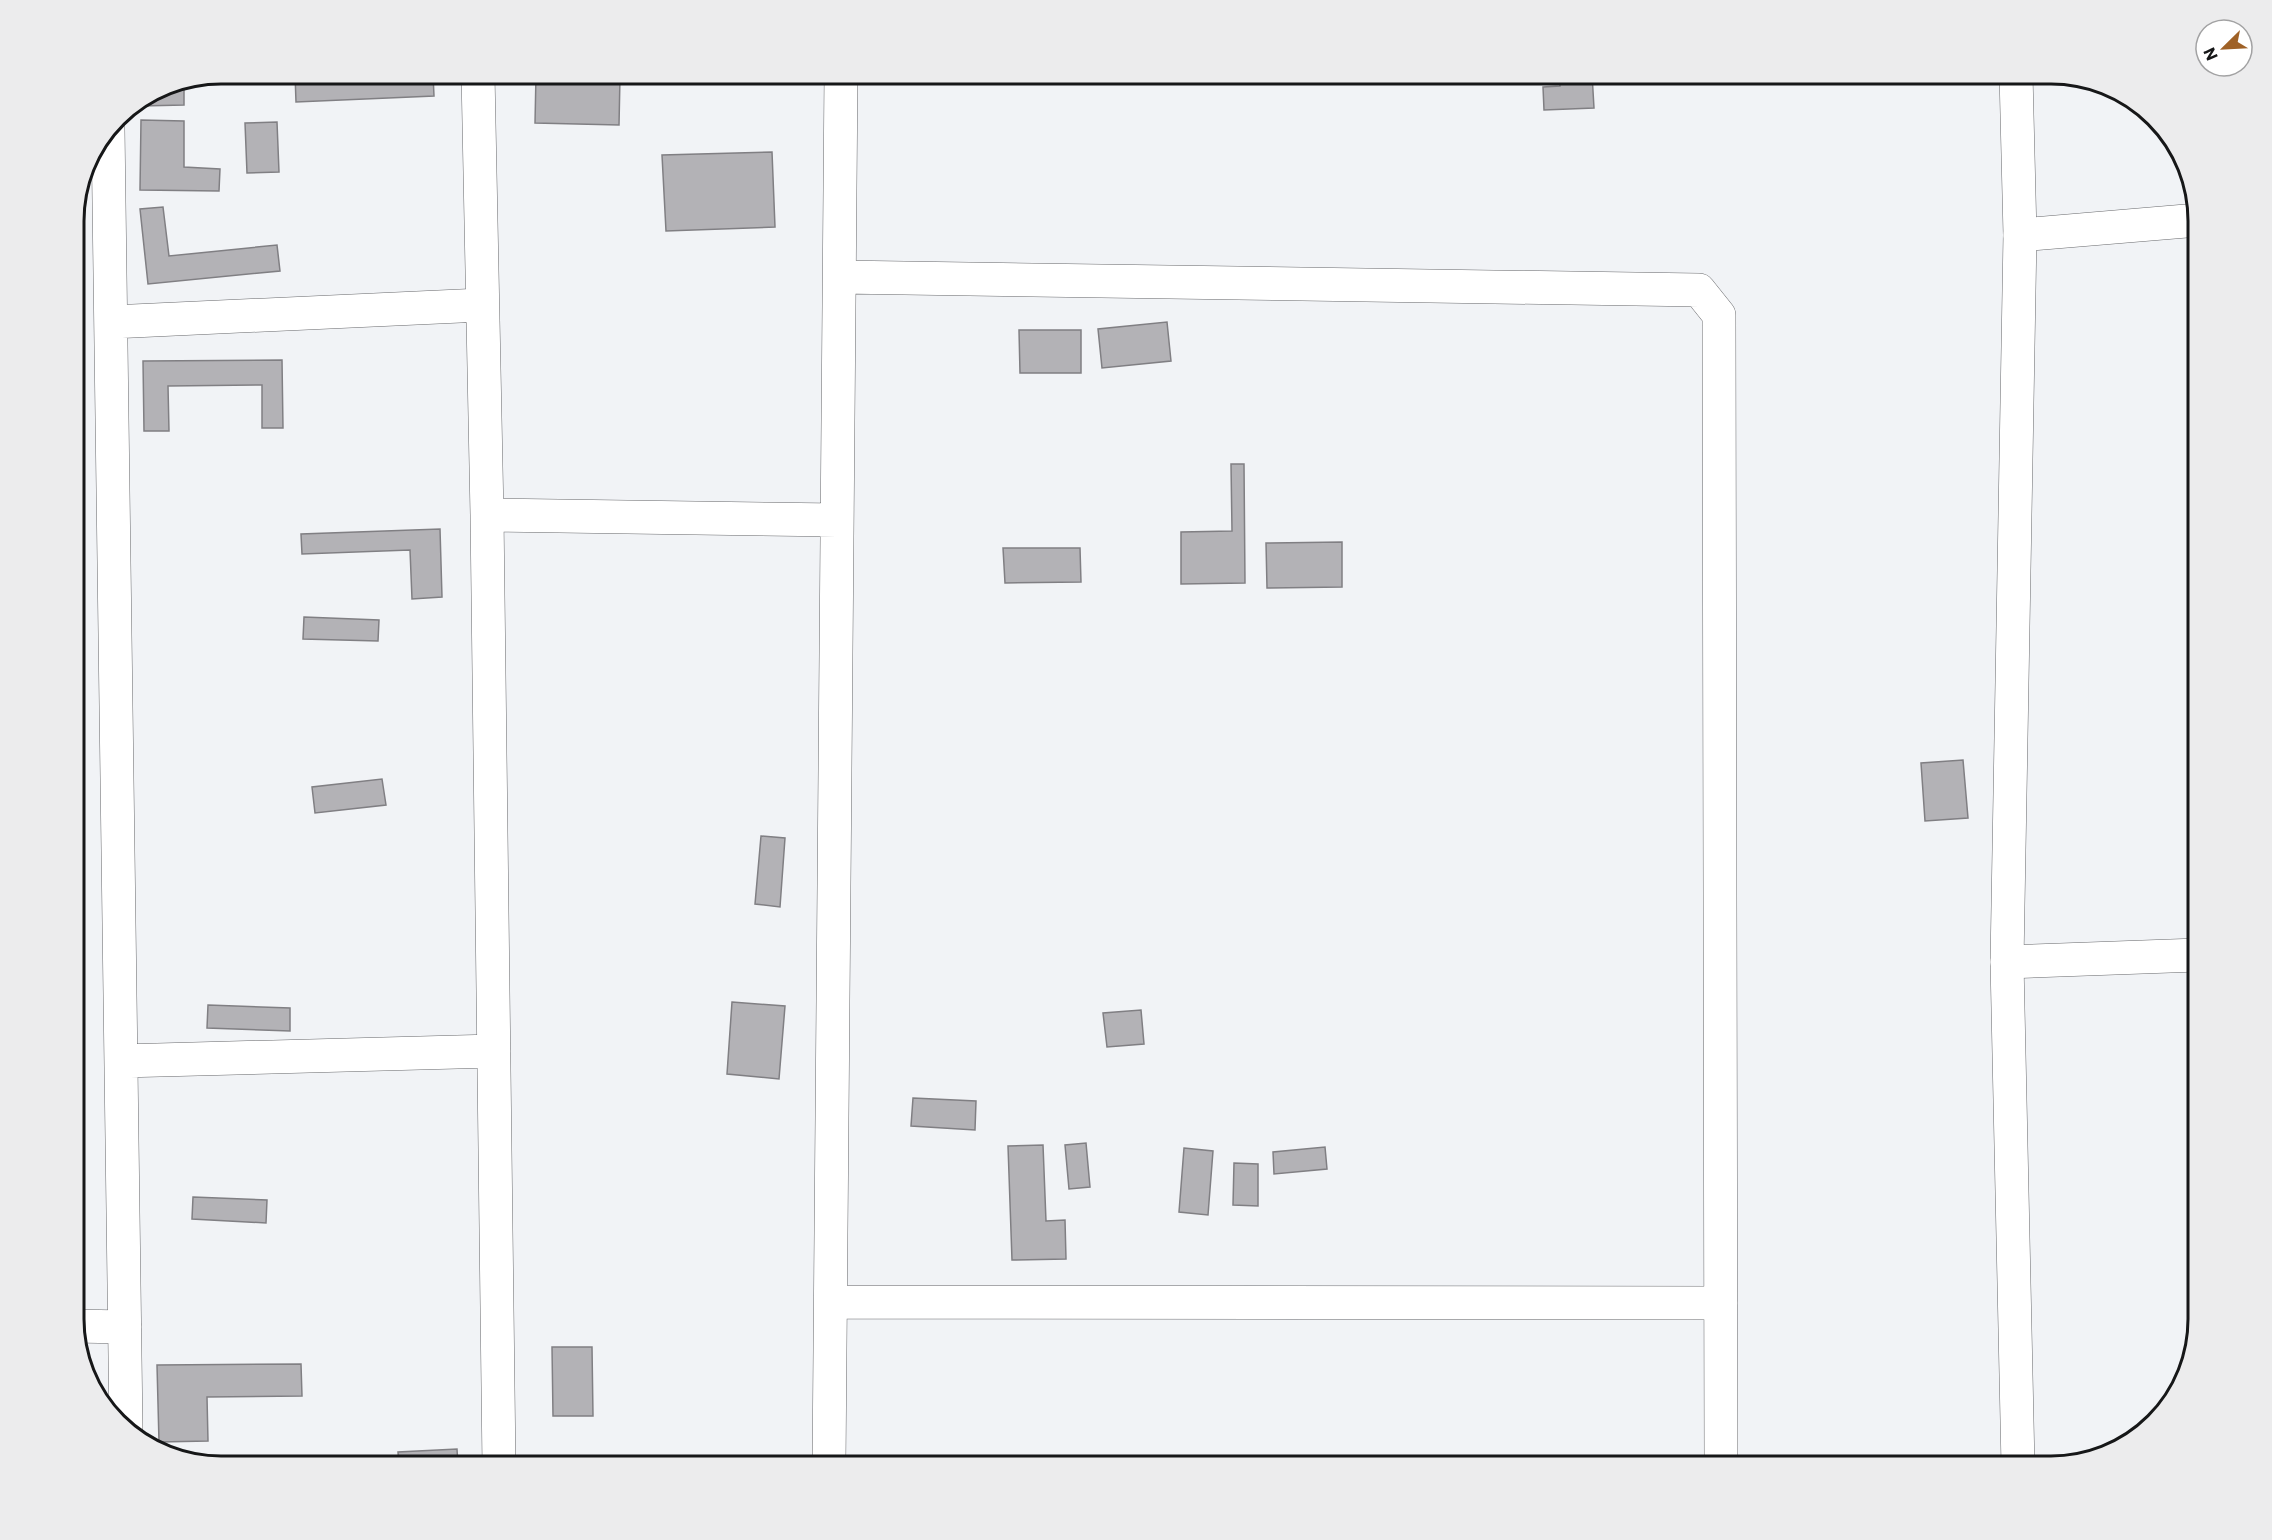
<svg xmlns="http://www.w3.org/2000/svg" width="2272" height="1540" font-family="Commissioner,sans-serif">
<style>
.building{fill:#b3b2b6;stroke:#807f83;stroke-width:1.5}
.lines{fill:none;stroke-linecap:round;stroke-linejoin:round}
.minor-casing{stroke:#696a6d;stroke-width:34}
.tertiary-casing{stroke:#696a6d;stroke-width:34}
.primary-casing{stroke:#696a6d;stroke-width:34}
.minor{stroke:#fff;stroke-width:33}
.tertiary{stroke:#fff;stroke-width:33}
.primary{stroke:#fff;stroke-width:33}
.rim{fill:none;stroke:#161718;stroke-width:3}
</style>
<rect width="100%" height="100%" fill="#f1f3f6"/>
<path class="building" d="M295 74H433L434 96 296 102Z
M1559 74H1592L1594 108 1544 110 1543 87 1560 86Z
M536 75 620 77 619 125 535 123Z
M184 81V105L141 106V101L165 85Z
M141 120 184 121V167L220 169 219 191 140 190Z
M277 122 279 172 247 173 245 123Z
M772 152 775 227 666 231 662 155Z
M163 207 169 256 277 245 280 271 148 284 140 209Z
M1167 322 1171 361 1102 368 1098 329Z
M1019 330H1081V373H1020Z
M282 360 283 428H262V385L168 386 169 431H144L143 361Z
M1231 464H1244L1245 583 1181 584V532L1232 531Z
M440 529 442 597 412 599 410 550 302 554 301 534Z
M1342 542V587L1267 588 1266 543Z
M1003 548H1080L1081 582 1005 583Z
M304 617 379 620 378 641 303 639Z
M1963 760 1968 818 1925 821 1921 763Z
M382 779 386 805 315 813 312 787Z
M761 836 785 838 780 907 755 904Z
M732 1002 785 1006 779 1079 727 1074Z
M208 1005 290 1008V1031L207 1028Z
M1141 1010 1144 1044 1107 1047 1103 1013Z
M913 1098 976 1101 975 1130 911 1126Z
M1086 1143 1090 1187 1069 1189 1065 1145Z
M1043 1145 1046 1221 1065 1220 1066 1259 1012 1260 1008 1146Z
M1325 1147 1327 1169 1274 1174 1273 1152Z
M1184 1148 1213 1151 1208 1215 1179 1212Z
M1234 1163 1258 1164V1206L1233 1205Z
M193 1197 267 1200 266 1223 192 1219Z
M552 1347H592L593 1416H553Z
M301 1364 302 1396 207 1397 208 1441 159 1442 157 1365Z
M457 1449 458 1466H399L398 1452Z"/>
<g class="lines">
<g class="minor-casing">
<path id="minor" d="M478 74 487 515 499 1466
M108 129 126 1428
M2020 235 2198 220
M840 277 1699 290 1719 315 1721 1466
M111 322 482 305
M487 515 837 520
M121 1061 494 1051
M831 1302 1721 1303
M74 1326 125 1327
M829 1466 841 74"/>
</g>
<g class="tertiary-casing">
<path id="tertiary" d="M2007 962 2198 955"/>
</g>
<g class="primary-casing">
<path id="primary" d="M2016 74 2020 235 2007 962 2018 1466"/>
</g>
<use href="#minor" class="minor"/>
<use href="#tertiary" class="tertiary"/>
<use href="#primary" class="primary"/>
</g>
<path d="M0 0H2272V1540H0ZM221 84H2051A137 137 0 0 1 2188 221V1319A137 137 0 0 1 2051 1456H221A137 137 0 0 1 84 1319V221A137 137 0 0 1 221 84Z" fill="#ececed" fill-rule="evenodd"/>
<path class="rim" d="M221 84H2051A137 137 0 0 1 2188 221V1319A137 137 0 0 1 2051 1456H221A137 137 0 0 1 84 1319V221A137 137 0 0 1 221 84Z"/>
<g transform="translate(2224 48) rotate(246)"><circle r="28" fill="#ffffff" stroke="#a2a2a3" stroke-width="1.5"/>
<path d="M0-4.5L10 22L0 15L-10 22Z" fill="#9f6126"/>
<text y="-9" font-size="16" font-weight="bold" text-anchor="middle" fill="#161718">N</text>
</g>
</svg>
